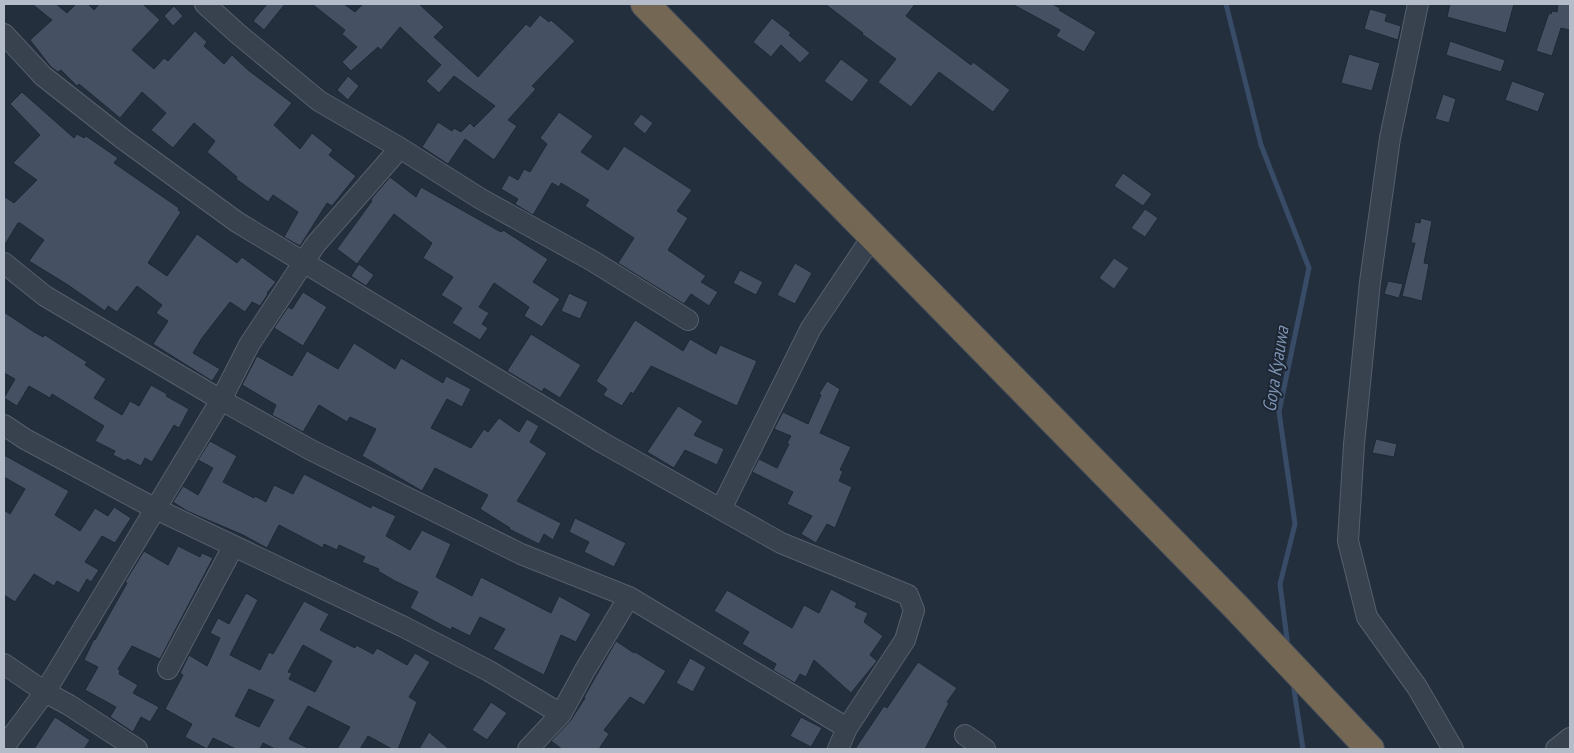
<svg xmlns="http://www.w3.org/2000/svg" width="1574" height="753" font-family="'PT Sans Narrow',sans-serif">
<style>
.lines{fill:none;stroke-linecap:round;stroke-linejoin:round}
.stream{stroke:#394c67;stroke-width:5}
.building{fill:#455162;stroke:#1f2835;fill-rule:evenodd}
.street-casing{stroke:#565f6c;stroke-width:22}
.highway-casing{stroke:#434c59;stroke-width:30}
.street{stroke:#38414e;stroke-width:20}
.highway{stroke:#746855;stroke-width:28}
.labels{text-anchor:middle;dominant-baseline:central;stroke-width:4;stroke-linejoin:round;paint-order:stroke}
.water-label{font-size:19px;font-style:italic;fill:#7c92b1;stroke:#1d2633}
</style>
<rect width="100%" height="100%" fill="#242f3e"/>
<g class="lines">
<path class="stream" d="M1226 4 1261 145 1309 268 1279 412 1295 524 1280 584 1288 647
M1293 683 1303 749"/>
</g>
<path class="building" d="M32 4H56L67 13 76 4H88L94 10 99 4H143L160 20 132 50 154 69 164 58 168 61 195 31 207 42 204 46 224 64 232 55 248 70 292 103 274 125 300 149 312 133 333 150 329 155 356 176 332 206 327 203 300 246 284 237 298 212 273 195 268 202 236 179 237 177 207 152 215 141 194 123 173 148 151 130 166 113 142 92 120 118 79 84 77 86 61 70 58 72 51 67 30 40 52 20Z
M267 4H285L264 30 253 21Z
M312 4H344L355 12 363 4H419L444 27 434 37 478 77 526 24 530 27 540 15 549 22 551 20 575 41 532 86 536 89 508 120 517 126 494 160 465 139 448 164 422 147 438 122 452 131 454 128 461 132 470 123 474 127 495 106 454 76 439 93 426 81 441 65 400 27 381 50 378 47 351 71 342 62 357 47 342 34 345 30Z
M825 4H915L906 16 971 65 973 62 1010 90 993 112 939 72 911 107 878 82 896 59 862 34 863 33Z
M1012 4H1052L1060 8 1059 10 1096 32 1084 52 1056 36 1060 30Z
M1450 4H1514L1506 33 1447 17Z
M1558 4H1570V30L1561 28 1552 56 1536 51 1549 13 1551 14 1552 11 1557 12Z
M174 6 183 16 173 26 164 16Z
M1370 9 1387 14 1385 21 1401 26 1398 40 1364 29Z
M772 18 791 33 789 35 810 53 800 63 781 45 771 57 753 42Z
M1450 41 1505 60 1501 72 1446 55Z
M1349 54 1380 63 1372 91 1341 83Z
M841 59 869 80 852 102 824 81Z
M348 76 359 86 348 100 337 90Z
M1512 81 1545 93 1538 112 1505 100Z
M22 92 74 138 77 134 84 138 86 136 118 158 114 163 179 208 178 210 181 212 148 263 167 276 197 234 237 263 242 257 276 282 267 293 268 294 260 306 252 302 245 312 230 302 202 338 193 353 220 369 212 381 153 344 168 321 156 313 162 305 137 286 117 312 108 306 105 311 68 285 29 261 44 240 20 223H18L4 246V196L14 203 37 180 13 163 40 135 10 104Z
M1443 94 1456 99 1449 123 1435 119Z
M559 112 593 136 581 152 608 170 624 146 692 190 677 211 688 218 668 250 706 276 701 282 718 292 709 306 691 294 684 304 618 263 634 238 585 206 589 200 561 183 559 187 552 183 533 215 515 204 518 199 501 189 509 175 518 180 524 169 530 172 547 144 540 138Z
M641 114 653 123 645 134 633 124Z
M1123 173 1152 194 1143 206 1114 186Z
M390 177 416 197 421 187 499 231 502 232 503 230 548 259 533 282 560 299 542 327 524 316 529 307 494 283 479 307 489 313 482 324 488 328 480 340 452 323 462 308 441 295 453 277 423 258 432 243 394 214 357 264 337 249 372 201 371 200 372 198Z
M1145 209 1158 218 1145 237 1131 228Z
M1421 218 1432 221 1424 263 1429 264 1422 301 1402 296 1415 243H1411L1415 222 1420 223Z
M1114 258 1129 268 1114 289 1099 278Z
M795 263 812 273 795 304 777 295Z
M359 264 374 275 366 286 351 276Z
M740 270 763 282 756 295 733 283Z
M1388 281 1403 284 1399 298 1384 294Z
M303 292 327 307 303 346 274 328 288 307 292 309Z
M569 293 588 302 580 319 561 311Z
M4 312 34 332 43 337 45 335 87 362 85 365 106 379 94 398 122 415 130 401 139 406 151 385 167 394 166 396 189 409 179 428 174 425 152 462 145 458 141 466 127 459 125 461 113 455 115 451 95 441 104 426 52 394 50 398 29 386 17 406 4 398 15 379 4 373Z
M635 320 683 351 690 339 716 354 720 345 757 361 737 406 651 366 633 394 631 392 622 406 603 395 607 389 596 381Z
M531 334 581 365 560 398 544 388 542 392 507 371Z
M354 343 395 369 401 358 443 383 446 376 471 389 462 407 447 399 431 428 471 448 484 429 488 432 499 418 519 432 527 419 539 426 530 442 547 453 517 501 561 523 553 540 544 534 539 544 509 529 510 528 480 509 488 495 435 468 422 491 362 456 376 429 350 417 347 422 319 405 303 432 272 415 276 405 242 385 257 356 292 376 307 351 338 369Z
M827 381 840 389 820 433 851 447 840 470 843 471 839 481 852 487 835 528 827 524 816 543 801 534 812 516 787 504 793 492 752 472 759 459 777 468 789 444 787 443 791 436 774 429 783 412 808 424 821 395 819 394Z
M678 406 703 421 694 435 724 449 717 465 685 450 674 468 647 452Z
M1376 439 1397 444 1394 457 1372 453Z
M210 441 237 456 223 482 254 498 255 496 266 502 274 485 293 494 304 474 371 508 372 505 396 516 386 536 410 550 422 530 451 544 436 577 472 596 481 577 551 613 559 596 591 614 576 642 561 635 544 675 493 649 505 629 480 617 470 636 452 627 451 630 410 608 418 592 395 581 378 571 379 569 362 562 365 557 339 545 337 550 324 544 323 548 279 525 267 548 243 535 187 511 173 502 183 486 198 495 213 468 198 460Z
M4 455 69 491 55 515 80 531 95 508 108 516 114 507 131 518 115 543 102 536 85 562 99 570 91 582 87 579 79 593 57 581 54 586 34 574 15 602 4 595V510L10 514 25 489 4 477Z
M575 518 626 543 614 567 584 552 589 542 569 532Z
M178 546 200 557 202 553 213 558 160 659 132 646 118 669 120 671 119 674 138 685 133 693 159 707 150 722 141 717 133 732 110 717 116 707 85 690 98 667 84 660 94 639 95 640 127 583 125 582 144 551 168 565Z
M831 589 857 603 855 607 868 613 864 622 883 636 870 655 877 661 851 693 814 660 806 677 800 674 795 683 773 670 776 664 742 644 749 632 714 611 727 590 792 628 804 605 819 613Z
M246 593 258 600 230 655 260 670 269 652 273 654 304 601 329 614 320 630 355 648 356 645 373 654 377 648 407 665 415 653 430 662 409 697 417 702 398 749H392L368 736 360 749H337L350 727 308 706 289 739 310 749H275L263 743 260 749H236L213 738 207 749 185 737 192 724 165 709 183 675 180 673 189 655 207 666 220 638 210 633 218 618 229 624ZM303 645 332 661 315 692 289 679 292 673 288 672ZM249 689 274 700 259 727 235 716Z
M616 641 634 653 635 652 666 671 644 705 630 697 604 730 609 734 599 749H562L551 741 571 720 585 698 584 697Z
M690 658 706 667 693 692 676 683Z
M918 662 957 688 947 702 949 703 925 749H855L884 706 887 708Z
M491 702 507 713 487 740 472 730Z
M55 717 90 740 84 749H34Z
M801 717 822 728 811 747 790 736Z
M429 732 449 749H419Z"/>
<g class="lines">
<g class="street-casing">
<path id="street" d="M205 4 237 33 319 101 400 148 481 199 591 260 688 320
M1418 4 1390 138 1370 282 1354 444 1348 541 1367 617 1417 687 1453 749
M4 34 43 76 123 139 237 222 603 443 781 543 908 595 914 610 905 640 847 728 838 749
M4 263 45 296 221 400 311 450 521 554 629 597 847 728
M4 425 25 439 154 508 404 627 489 671 561 714
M721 509 811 328 872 237
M4 664 45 692 69 705 137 749
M168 669 233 547
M965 735 985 749
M4 747 45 692 221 400 249 345 315 245 400 148
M528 749 561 714 585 670 629 597
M1556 749 1570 738"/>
</g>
<g class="highway-casing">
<path id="highway" d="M645 4 1237 608 1370 749"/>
</g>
<use href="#street" class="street"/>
<use href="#highway" class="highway"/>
</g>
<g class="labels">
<g class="water-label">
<text transform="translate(1275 369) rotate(-81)">Goya Kyauwa</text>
</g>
</g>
<rect width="1574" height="753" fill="none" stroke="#b4bcc9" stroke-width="10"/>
</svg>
